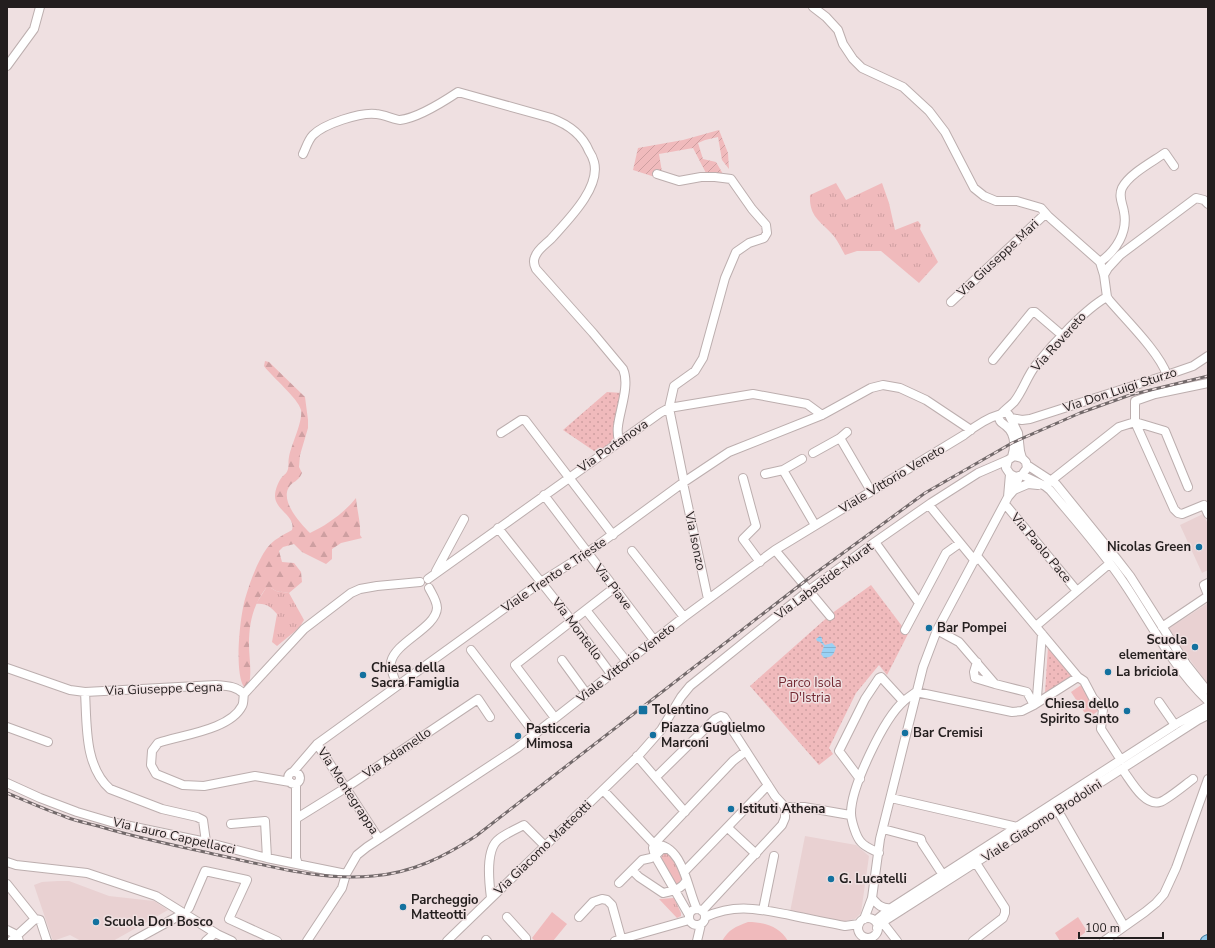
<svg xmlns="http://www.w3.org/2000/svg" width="1215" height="948" font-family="'Nunito Sans',sans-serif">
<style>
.built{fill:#e9d1d2}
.grass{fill:url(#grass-tufts)}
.forest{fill:url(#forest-firs)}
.park{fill:url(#park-dots)}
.garden{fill:url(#garden-furrows)}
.pitch{fill:#f0babc}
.water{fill:url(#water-rules)}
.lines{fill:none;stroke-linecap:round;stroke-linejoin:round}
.minor-casing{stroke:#bcaeae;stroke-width:10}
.major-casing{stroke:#3e789a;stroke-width:12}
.minor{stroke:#fff;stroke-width:8}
.major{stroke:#94cbeb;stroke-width:10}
.rail-casing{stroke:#72696a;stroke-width:3}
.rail{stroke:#efe0e1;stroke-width:1.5;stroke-dasharray:4.5;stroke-linecap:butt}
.poi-dot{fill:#13719f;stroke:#efe0e1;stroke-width:1.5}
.labels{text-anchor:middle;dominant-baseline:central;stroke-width:3;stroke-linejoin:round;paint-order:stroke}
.street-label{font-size:13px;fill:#231e1e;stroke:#efe0e1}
.poi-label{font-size:13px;font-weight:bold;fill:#231e1e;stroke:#efe0e1;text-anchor:start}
.park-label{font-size:13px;fill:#742a34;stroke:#efe0e1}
</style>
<defs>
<pattern id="grass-tufts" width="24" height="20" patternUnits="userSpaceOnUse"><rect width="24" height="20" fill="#f0babc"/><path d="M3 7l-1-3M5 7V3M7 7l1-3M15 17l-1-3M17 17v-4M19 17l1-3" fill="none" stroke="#ce9fa1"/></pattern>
<pattern id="forest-firs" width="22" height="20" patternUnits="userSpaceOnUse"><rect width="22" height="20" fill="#f0babc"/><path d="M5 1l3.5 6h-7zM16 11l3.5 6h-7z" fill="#ce9fa1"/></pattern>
<pattern id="park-dots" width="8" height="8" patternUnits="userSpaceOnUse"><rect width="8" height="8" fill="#f0babc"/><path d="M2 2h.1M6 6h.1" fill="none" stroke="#ce9fa1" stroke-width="1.8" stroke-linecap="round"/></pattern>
<pattern id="garden-furrows" width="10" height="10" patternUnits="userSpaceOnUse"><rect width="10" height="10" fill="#f0babc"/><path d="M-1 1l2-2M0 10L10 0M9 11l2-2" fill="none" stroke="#ce9fa1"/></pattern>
<pattern id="water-rules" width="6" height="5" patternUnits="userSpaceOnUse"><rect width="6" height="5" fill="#9ad1f4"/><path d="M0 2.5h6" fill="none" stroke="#84b3d1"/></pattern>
</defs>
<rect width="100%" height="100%" fill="#efe0e1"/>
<path class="built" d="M1203 514 1208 524V570L1202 573 1180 525Z
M1208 603V685L1168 629Z
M805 836 856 845 869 856 861 913 855 919 841 922 790 912Z
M58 881H69L109 896 154 901 168 910 113 941H81L70 935 53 941 34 885 42 882Z"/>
<path class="grass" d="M836 183 846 200 882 183 889 203 895 230 918 221 921 225 920 229 938 262 919 283 881 251H857L845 255C841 248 837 239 832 234 819 220 809 216 810 195Z
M266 588H271L276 591 289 593 304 620 299 628 277 646 272 642 277 614C271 607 266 603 256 604Z
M667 852C674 856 684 875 681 883L678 885 676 884 660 859 664 853Z
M674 898 681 913V916L677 918 659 899Z"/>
<path class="forest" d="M265 361 269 362 305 397 308 420V428L300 455 299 467 302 473C298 482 293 481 289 487 280 501 300 523 310 533 327 525 344 513 356 498 357 511 361 523 360 535L362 538 341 543 332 549V559L326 564 302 552 294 544 283 547 279 551 282 562 294 563 301 572 302 582 289 593 276 591 271 588H266C253 605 249 623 249 644 249 658 252 671 249 685L244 687C234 672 240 617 245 599 250 582 257 562 267 548 273 540 283 535 292 530 296 516 275 510 275 496 275 490 278 482 282 477 285 474 287 473 288 469 289 465 288 462 289 457 291 445 303 422 301 410 298 398 272 377 264 366Z"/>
<path class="park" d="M607 392 622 393 614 437 611 442 597 453 563 430Z
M871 585 908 634 887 675 879 665 856 693 829 748 833 754 819 765 750 686 831 614Z
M1048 647 1072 676 1045 693Z"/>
<path class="garden" d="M719 130 728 153 729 169 722 160 718 137 705 140 698 143 703 159 716 162 723 174 706 173 693 148 659 154 662 172 657 170 655 177 633 170 638 148 683 140Z"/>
<path class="pitch" d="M1084 683 1101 709 1088 718 1071 692Z
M552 912 567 924 553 941H535L532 938Z
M1078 917 1087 931 1074 941H1060L1055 933Z
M748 922C764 922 779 926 788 941H722C729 929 735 927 748 922Z"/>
<path class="water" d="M820 636 822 638V641L825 645 832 643 836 647C834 655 832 657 824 658L821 654 824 646 820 642 817 641 816 639Z"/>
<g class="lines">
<g class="minor-casing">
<path id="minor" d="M813 7 826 17 838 30 843 44 853 59 862 68 903 87 929 111 945 132 974 188 984 196 996 201H1017L1041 208 1048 216
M7 66 34 29 40 7
M303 154C306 148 308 140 313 135 324 124 360 112 376 114 382 114 396 120 400 120 418 118 443 102 458 92L551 118C567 124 582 134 589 151 591 154 593 158 594 162 601 188 567 221 551 239 546 244 537 250 535 257 533 261 534 265 536 269L593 333 623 369C630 385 620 409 618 426 617 432 618 437 619 442
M657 174 679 181 701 177H715L731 179 752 209 766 225 767 233 764 238 749 243 736 252 725 278 703 358 695 371 674 386 669 408 684 482
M1100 262C1116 251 1128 232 1124 212 1123 204 1118 197 1122 188 1129 174 1152 162 1165 153L1174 166
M1104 275 1108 268 1120 255 1196 198 1204 200 1208 204
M951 302 1043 216H1048L1100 262 1104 275 1107 297 1109 300C1126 320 1159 352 1167 375
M993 360 1032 312H1035L1063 336
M1208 383 1155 394 1135 401V422L1174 509 1178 513 1182 514 1204 505 1208 514
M1002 413C1006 409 1010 406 1014 402 1023 391 1027 376 1036 365 1052 345 1086 308 1107 297
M1011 418 1022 420 1030 419 1167 375 1193 366 1208 356
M1135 422 1165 431 1188 487
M501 433 521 420H525L613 535
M840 438 871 491
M813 453 840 438 847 432
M1012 457C1015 447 1016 434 1006 426 1001 422 999 422 999 416L1002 413H1007L1009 415 1018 433 1020 451 1022 458 1026 462 1027 468 1022 475 1016 477 1010 474 1006 468 1008 460 1014 456 1022 458
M1027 465 1056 484 1116 558 1130 576 1186 664 1205 688 1208 690
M783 470 815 525
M765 474 783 470 802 459
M1022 475 1045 486 1050 490C1075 520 1102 550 1124 583 1151 623 1172 666 1207 700
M743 478 756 526 743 539 760 562
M683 483 708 599
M1048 483 1119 427 1135 422
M1014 490 1028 484 1038 485
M544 495 654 640
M1008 497 1010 474
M1005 504 1077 591
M929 505 975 561
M498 528 572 621 611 674
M875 542 919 603
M775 550 830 616
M632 551 684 617
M977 556 1078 677 1084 681 1093 698 1103 709 1101 729 1121 760
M436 571 464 519
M428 579 660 413 669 408 753 394 807 404 822 415
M1208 583 1204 585 1208 595
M586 610 627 662
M1036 626 1109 564
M1162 627 1208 596
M905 630 946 553 960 543
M937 630 959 642 995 684 1027 692 1034 705
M471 650 535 734
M562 660 586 693
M977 662 974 672 975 678 995 684
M7 668 70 690 85 692 216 685C227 686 236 686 244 694 243 698 244 703 242 706 230 730 181 735 158 743L152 751 151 765 156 774 183 785 204 786 255 776 290 782
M397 686C395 679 390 670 391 662 395 642 436 628 437 608 437 601 432 594 429 588
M85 692C87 724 84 766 110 789L162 809 197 817 203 820 206 842
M244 694 304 629 351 593 360 589 377 586 420 582
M1040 701 1037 697 1042 634
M1159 702 1175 725
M555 718 515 665 614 588
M7 727 48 742
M317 744 379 839
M637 756 685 812
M1122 769C1130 779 1144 807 1160 802 1167 800 1186 784 1193 779
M288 778a6 6 0 1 1 12 0a6 6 0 1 1-12 0Z
M293 772 317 744 541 582 587 553 684 482 729 452 822 415 871 388 883 385 900 388 926 400 971 430
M656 777 715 719 721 716 724 717 775 796 785 807
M860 779 839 751 865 699 879 678 881 677 903 701
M7 783 40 798 77 812 111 822 206 842 267 858 346 874
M296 784V858L298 864
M603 790 654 844C684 845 687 889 697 909
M891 798 1017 827
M785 807H804L850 815
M1058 811 1124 926
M297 818 347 787 478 699 490 717
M231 824 265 821 267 858
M728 828 756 854
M883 829 921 839 922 843 943 875
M654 844 733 761 746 751
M654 844 653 848 655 856 689 915
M879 853C873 850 865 847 861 842 856 837 851 820 851 813 851 787 884 718 904 701 907 698 912 695 916 692L1012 712 1022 711 1034 705 1078 677
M7 862 16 865 87 873 156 896 217 934 232 941
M632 870 639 877 663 893C672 891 682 889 686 881
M684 872 768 785
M619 883 642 860 651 858 655 856 662 849H667
M7 884 35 919 40 920 47 941
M491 898C489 882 485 849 499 839 507 833 516 829 524 825L545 846
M872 898C878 905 882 909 891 908
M189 908 205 871 247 880 229 919 277 941
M689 917a8 8 0 1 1 16 0a8 8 0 1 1-16 0Z
M763 910 774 856
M702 911 782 825 785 818V807
M507 917 526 938V941
M579 917 593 902 602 899 607 900 612 905 622 941
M705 917C736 903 758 909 790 915 808 919 826 922 845 926L859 924
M858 928a10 10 0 1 1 20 0a10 10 0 1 1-20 0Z
M864 919 872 898 880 839 923 667 937 630 1008 497 1014 490 1019 477
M875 921 891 908 1178 723 1206 707
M883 923 897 941
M877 928 886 920 1198 720 1208 715
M7 930 17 935 19 941
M486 940 487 941
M11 941 35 919
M133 941 184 913
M206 941 215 933
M307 941 342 888 346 874 357 855 367 847 517 748 684 617 775 550 964 435C975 426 987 418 1001 414
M447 941 639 755 661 730 681 697 690 686 808 591 875 542 931 503 978 473 1008 460
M615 941 689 920
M697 941 701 924
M973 941 1003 918 1005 913V908L976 863
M1104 941 1145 912 1156 903 1164 894 1176 868 1208 779"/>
</g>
<g class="major-casing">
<path id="major" d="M1206 941 1208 940"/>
</g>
<use href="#minor" class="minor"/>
<use href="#major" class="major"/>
<g class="rail-casing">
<path id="rail" d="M7 793C26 801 46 810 66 817 76 821 87 823 98 826 137 838 178 846 218 855 269 866 321 881 373 876 412 873 444 857 476 836L813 575 925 493 1012 443 1080 413 1130 395 1208 376"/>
</g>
<use href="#rail" class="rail"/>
</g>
<g class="poi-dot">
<circle cx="1199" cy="547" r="4"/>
<circle cx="929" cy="628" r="4"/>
<circle cx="1195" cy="647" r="4"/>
<circle cx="1108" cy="672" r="4"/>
<circle cx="363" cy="675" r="4"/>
<rect x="638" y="705" width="10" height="10" rx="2"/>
<circle cx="1127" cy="711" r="4"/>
<circle cx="905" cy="733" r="4"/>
<circle cx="653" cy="735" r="4"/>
<circle cx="518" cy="736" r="4"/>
<circle cx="731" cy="809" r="4"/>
<circle cx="831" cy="879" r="4"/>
<circle cx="403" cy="907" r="4"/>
<circle cx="96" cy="922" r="4"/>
</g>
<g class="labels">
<g class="street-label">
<text transform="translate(998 258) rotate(-43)">Via Giuseppe Mari</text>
<text transform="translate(1059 342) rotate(-48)">Via Rovereto</text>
<text transform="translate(1120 390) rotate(-18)">Via Don Luigi Sturzo</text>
<text transform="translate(613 446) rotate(-35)">Via Portanova</text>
<text transform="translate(892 479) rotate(-31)">Viale Vittorio Veneto</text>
<text transform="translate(695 541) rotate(78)">Via Isonzo</text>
<text transform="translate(1041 548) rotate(50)">Via Paolo Pace</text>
<text transform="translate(554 575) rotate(-34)">Viale Trento e Trieste</text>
<text transform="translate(824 581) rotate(-37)">Via Labastide-Murat</text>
<text transform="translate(613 587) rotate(53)">Via Piave</text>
<text transform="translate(577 629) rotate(53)">Via Montello</text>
<text transform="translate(626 663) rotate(-38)">Viale Vittorio Veneto</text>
<text transform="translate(164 689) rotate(-2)">Via Giuseppe Cegna</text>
<text transform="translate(397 753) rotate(-34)">Via Adamello</text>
<text transform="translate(348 791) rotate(57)">Via Montegrappa</text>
<text transform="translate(1042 821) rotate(-33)">Viale Giacomo Brodolini</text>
<text transform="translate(174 836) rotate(13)">Via Lauro Cappellacci</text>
<text transform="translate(543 848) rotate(-44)">Via Giacomo Matteotti</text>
</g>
<g class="poi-label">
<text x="1191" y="547" text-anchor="end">Nicolas Green</text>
<text x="937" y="628">Bar Pompei</text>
<text x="1187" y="640" text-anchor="end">Scuola<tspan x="1187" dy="15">elementare</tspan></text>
<text x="371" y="668">Chiesa della<tspan x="371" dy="15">Sacra Famiglia</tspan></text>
<text x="1116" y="672">La briciola</text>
<text x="1119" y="704" text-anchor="end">Chiesa dello<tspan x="1119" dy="15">Spirito Santo</tspan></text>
<text x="652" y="710">Tolentino</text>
<text x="661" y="728">Piazza Guglielmo<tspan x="661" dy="15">Marconi</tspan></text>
<text x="526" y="729">Pasticceria<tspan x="526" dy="15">Mimosa</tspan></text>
<text x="913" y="733">Bar Cremisi</text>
<text x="739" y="809">Istituti Athena</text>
<text x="839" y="879">G. Lucatelli</text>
<text x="411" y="900">Parcheggio<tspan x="411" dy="15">Matteotti</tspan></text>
<text x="104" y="922">Scuola Don Bosco</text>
</g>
<g class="park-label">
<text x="810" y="683">Parco Isola<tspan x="810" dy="15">D'Istria</tspan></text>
</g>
</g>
<rect width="1215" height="948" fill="none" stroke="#231e1e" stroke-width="16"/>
<path d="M1079 932v6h84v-6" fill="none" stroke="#231e1e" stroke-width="2"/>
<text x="1085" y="932" font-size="12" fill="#231e1e" stroke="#efe0e1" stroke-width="3" paint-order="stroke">100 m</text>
</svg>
